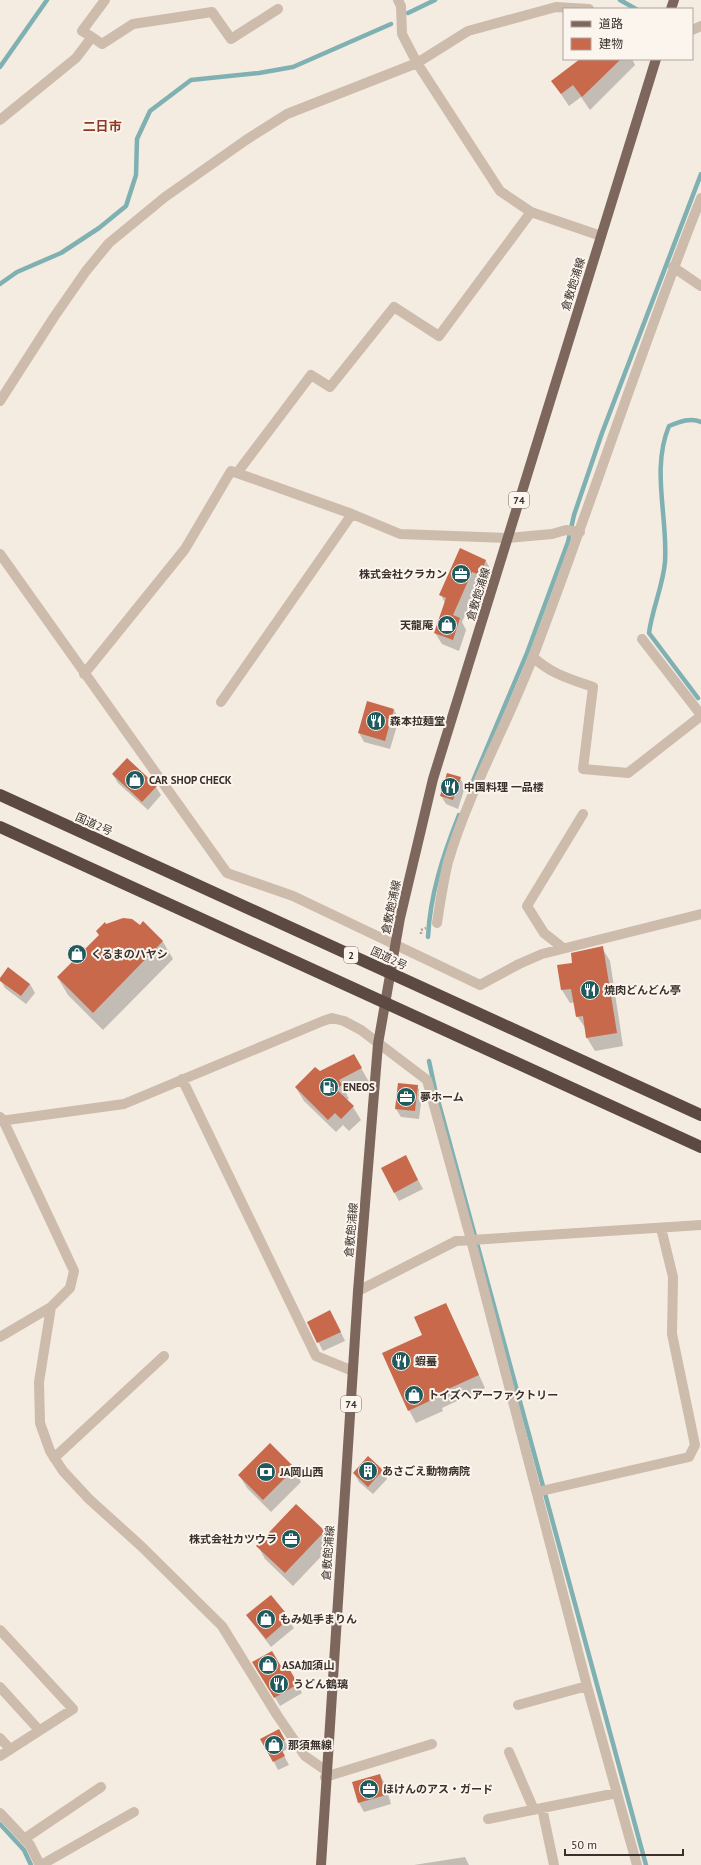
<svg xmlns="http://www.w3.org/2000/svg" width="701" height="1865" font-family="'PT Sans','Noto Sans JP',sans-serif">
<style>
.shadow{fill:#0003}
.lines{fill:none;stroke-linecap:round;stroke-linejoin:round}
.stream{stroke:#7fb0b2;stroke-width:4.5}
.building{fill:#c8694b}
.path{stroke:#b9a596;stroke-width:2.5;stroke-dasharray:2 2;stroke-linecap:butt}
.minor{stroke:#cdbbac;stroke-width:10}
.major{stroke:#7d675c;stroke-width:10}
.highway{stroke:#5c4a42;stroke-width:12}
.labels{text-anchor:middle;dominant-baseline:central;stroke-width:4;stroke-linejoin:round;paint-order:stroke}
.shield{fill:#fbf5ee;stroke:#756b66;stroke-width:1}
.shield-label{font-size:10px;font-weight:bold;fill:#3b302b}
.street-label{font-size:11px;fill:#3b302b;stroke:#fbf5ee}
.poi-label{font-size:11px;font-weight:bold;fill:#3b302b;stroke:#fbf5ee;text-anchor:start}
.quarter-label{font-size:13px;font-weight:bold;fill:#8c3b22;stroke:#fbf5ee}
</style>
<rect width="100%" height="100%" fill="#f4ebe1"/>
<path class="shadow" d="M581 59H632L635 65 590 110 581 97 569 106 552 81Z
M486 561 492 572 486 586 479 583 462 622 466 630 459 651 442 644 435 633 445 603 441 595Z
M394 710 399 719 390 749 364 742 359 733Z
M113 775 156 787 161 795 148 810 118 783Z
M460 778 465 787 458 809 446 804 441 796Z
M143 923 163 942 173 959 103 1030 68 995 58 978 99 936 106 925 140 926Z
M602 948 610 961 623 1046 595 1051 587 1038 586 1029 577 1016 575 1002 570 1003 562 990Z
M0 979 30 984 35 993 26 1004 5 988Z
M361 1068 369 1082 346 1093 349 1099 346 1100 353 1107 361 1120 349 1131 343 1125 336 1132 304 1101 296 1088 320 1072Z
M417 1086 422 1095 419 1119 401 1117 396 1109Z
M410 1165 423 1189 399 1201 394 1192Z
M446 1304 485 1388 442 1408 443 1411 416 1423 409 1410 423 1335Z
M335 1320 345 1341 323 1351 308 1322Z
M294 1469 301 1482 271 1512 247 1488 239 1475Z
M382 1470 387 1479 373 1494 359 1482 354 1473Z
M296 1505 324 1532 332 1545 293 1586 265 1559 258 1546Z
M270 1596 294 1628 271 1647 247 1616Z
M254 1662 282 1669 287 1666 302 1693 280 1706Z
M278 1730 289 1748 282 1752 289 1765 278 1770 274 1762Z
M380 1775 385 1784 391 1804 364 1812 359 1803 354 1783Z
M465 1857 469 1865H414Z"/>
<g class="lines">
<path class="stream" d="M620 0 636 9
M408 13 435 0
M0 67 47 0
M0 284 17 272 61 253 99 228 126 206 136 175 137 139 150 111 191 80 259 73 293 67 391 24
M698 698 649 633C652 609 663 586 665 562 668 517 651 469 669 426 679 422 691 417 701 422
M473 781 527 653 568 542 574 515 602 433 701 174
M428 937C430 895 443 855 459 815
M429 1061 435 1089 646 1865
M0 1824 24 1850 31 1865"/>
</g>
<path class="building" d="M580 59H621L582 97 573 85 561 94 551 81Z
M460 548 486 560 480 575 472 572 453 615 460 618 453 640 434 633 446 598 439 595Z
M367 701 394 709 385 741 358 733Z
M127 758 157 786 142 802 112 774Z
M447 773 461 777 453 800 440 796Z
M123 918 132 919 140 925 143 921 163 941 93 1013 57 977 99 935 96 931 105 922 106 924Z
M603 946 617 1033 586 1038 583 1016 576 1017 571 989 561 990 557 965 572 963 571 953Z
M8 967 30 984 21 996 0 981V978Z
M354 1054 362 1068 339 1080 342 1085 336 1089 354 1106 341 1119 335 1113 328 1120 295 1087 315 1067 320 1071Z
M398 1083 418 1085 415 1111 395 1109Z
M406 1155 418 1180 394 1193 381 1168Z
M446 1303 479 1375 435 1395 436 1398 408 1411 382 1353 422 1335 414 1317Z
M330 1310 341 1332 317 1343 307 1322Z
M270 1443 295 1468 263 1500 238 1475Z
M368 1456 383 1470 368 1487 353 1473Z
M296 1504 325 1531 285 1573 256 1546Z
M271 1595 290 1618 266 1639 246 1615Z
M272 1651 282 1668 287 1665 298 1684 274 1698 252 1662Z
M279 1729 285 1740 278 1743 285 1756 273 1762 260 1739Z
M380 1774 386 1795 358 1803 352 1782Z"/>
<g class="lines">
<path class="path" d="M421 934V930L426 928"/>
<path class="minor" d="M398 0 401 6 402 34 417 63 500 191 531 212 601 236
M692 30 701 26
M92 37 102 44 133 24 212 12 231 39 278 9
M0 120 76 58 92 37 82 31 105 0
M673 267 701 286
M0 401 54 317 86 271 109 243 165 197 246 140 287 114 417 63 468 31 556 7 589 9
M237 473 352 514 400 534 507 538 552 534 566 530 580 532
M0 554 227 873 293 896 480 985 519 964 542 954 701 914
M642 639 701 715
M533 657C551 674 570 679 593 687L583 769 628 773 701 716
M84 674 185 549 231 471 237 473 311 375 330 387 394 307 439 336 531 212
M221 702 352 514
M437 923C440 903 443 882 448 862 469 790 508 724 534 654 592 502 641 348 701 198
M563 948 544 933 527 906 583 814
M182 1079 316 1356 353 1371
M0 1117 3 1120 74 1271 70 1288 51 1307 39 1382 40 1423 50 1451 63 1471 89 1499 141 1546 222 1626 277 1715 305 1756 325 1770
M0 1121 124 1104 323 1021 332 1018 344 1021 361 1030 427 1080 471 1240 587 1686 637 1865
M358 1291 456 1241 701 1225
M0 1337 51 1307
M54 1458 164 1356
M537 1492 689 1457 695 1445 672 1334 673 1277 661 1228
M0 1630 73 1709 0 1756
M0 1687 39 1730
M518 1705 587 1686
M0 1738 10 1749
M509 1752 534 1810
M325 1777 432 1744
M542 1808 554 1865
M0 1813 30 1845 40 1865
M488 1819 617 1793
M24 1839 101 1787
M41 1865 134 1812"/>
<path class="major" d="M671 9 674 0
M321 1865 358 1291 378 1044 400 918 433 779 656 59"/>
<path class="highway" d="M0 795 701 1115
M0 827 701 1147"/>
</g>
<defs>
<g id="office-disc" transform="scale(1)"><circle r="9.5" fill="#1f5a5e" stroke="#fbf5ee"/><path d="M-6-3h4V-5.5h4V-3h4V5H-6ZM-1-4.5V-3h2v-1.5ZM-6 0V1H6V0Z" fill="#fff"/></g>
<g id="shop-disc" transform="scale(1)"><circle r="9.5" fill="#1f5a5e" stroke="#fbf5ee"/><path d="M-5-2.5h2.3a2.7 3.5 0 0 1 5.4 0H5L5.5 6h-11ZM-1.5-2.5h3a1.5 2.3 0 0 0-3 0Z" fill="#fff"/></g>
<g id="restaurant-disc" transform="scale(1)"><circle r="9.5" fill="#1f5a5e" stroke="#fbf5ee"/><path d="M-5-6h1v4h1v-4h1v4h1v-4h1v5L-1.5 .5V6h-2V.5L-5-1ZM5-6V6H3V1.5H1.5Q1.5-4 5-6Z" fill="#fff"/></g>
<g id="fuel-disc" transform="scale(1)"><circle r="9.5" fill="#1f5a5e" stroke="#fbf5ee"/><path d="M-5.5-6h7V0h2V4h1.3V-2.5L3-4.5l.8-.8L6-3V5H2.5V1h-1V6h-7ZM-4.2-4.7v3.2H.2V-4.7Z" fill="#fff"/></g>
<g id="building-disc" transform="scale(1)"><circle r="9.5" fill="#1f5a5e" stroke="#fbf5ee"/><path d="M-4-6H4V6H1V3H-1V6H-4ZM-2.5-4.3h1.7v1.8h-1.7ZM.8-4.3h1.7v1.8H.8ZM-2.5-1h1.7V.8h-1.7ZM.8-1h1.7V.8H.8Z" fill="#fff"/></g>
<g id="bank-disc" transform="scale(1)"><circle r="9.5" fill="#1f5a5e" stroke="#fbf5ee"/><path d="M-6-4H6V4H-6ZM0-2.3a2.3 2.3 0 1 0 0 4.6a2.3 2.3 0 1 0 0-4.6Z" fill="#fff"/></g>
</defs>
<g fill-rule="evenodd">
<use href="#office-disc" x="461" y="574"/>
<use href="#shop-disc" x="447" y="625"/>
<use href="#restaurant-disc" x="376" y="721"/>
<use href="#shop-disc" x="135" y="780"/>
<use href="#restaurant-disc" x="450" y="787"/>
<use href="#shop-disc" x="77" y="954"/>
<use href="#restaurant-disc" x="590" y="990"/>
<use href="#fuel-disc" x="329" y="1087"/>
<use href="#office-disc" x="406" y="1097"/>
<use href="#restaurant-disc" x="401" y="1361"/>
<use href="#shop-disc" x="414" y="1395"/>
<use href="#building-disc" x="368" y="1471"/>
<use href="#bank-disc" x="266" y="1472"/>
<use href="#office-disc" x="291" y="1539"/>
<use href="#shop-disc" x="266" y="1619"/>
<use href="#shop-disc" x="268" y="1665"/>
<use href="#restaurant-disc" x="279" y="1684"/>
<use href="#shop-disc" x="274" y="1745"/>
<use href="#office-disc" x="369" y="1789"/>
</g>
<g class="labels">
<g class="shield">
<rect x="509" y="492" width="20" height="16" rx="3"/>
<rect x="344" y="947" width="14" height="16" rx="3"/>
<rect x="341" y="1396" width="20" height="16" rx="3"/>
</g>
<g class="shield-label">
<text x="519" y="500">74</text>
<text x="351" y="955">2</text>
<text x="351" y="1404">74</text>
</g>
<g class="street-label">
<text transform="translate(573 284) rotate(-73)">倉敷飽浦線</text>
<text transform="translate(478 594) rotate(-73)">倉敷飽浦線</text>
<text transform="translate(94 824) rotate(24)">国道2号</text>
<text transform="translate(391 907) rotate(-78)">倉敷飽浦線</text>
<text transform="translate(389 958) rotate(25)">国道2号</text>
<text transform="translate(351 1230) rotate(-85)">倉敷飽浦線</text>
<text transform="translate(328 1553) rotate(-86)">倉敷飽浦線</text>
</g>
<g class="poi-label">
<text x="447" y="574" text-anchor="end">株式会社クラカン</text>
<text x="433" y="625" text-anchor="end">天龍庵</text>
<text x="390" y="721">森本拉麺堂</text>
<text x="149" y="780">CAR SHOP CHECK</text>
<text x="464" y="787">中国料理 一品楼</text>
<text x="91" y="954">くるまのハヤシ</text>
<text x="604" y="990">焼肉どんどん亭</text>
<text x="343" y="1087">ENEOS</text>
<text x="420" y="1097">夢ホーム</text>
<text x="415" y="1361">蝦蟇</text>
<text x="428" y="1395">トイズヘアーファクトリー</text>
<text x="382" y="1471">あさごえ動物病院</text>
<text x="280" y="1472">JA岡山西</text>
<text x="277" y="1539" text-anchor="end">株式会社カツウラ</text>
<text x="280" y="1619">もみ処手まりん</text>
<text x="282" y="1665">ASA加須山</text>
<text x="293" y="1684">うどん鶴璃</text>
<text x="288" y="1745">那須無線</text>
<text x="383" y="1789">ほけんのアス・ガード</text>
</g>
<g class="quarter-label">
<text x="102" y="126">二日市</text>
</g>
</g>
<rect x="563" y="8" width="130" height="52" fill="#fbf5ee" stroke="#aea6a0"/>
<rect x="571" y="21" width="20" height="6" fill="#7d675c" stroke="#aea6a0"/>
<text x="599" y="28" font-size="12" fill="#3b302b">道路</text>
<rect x="571" y="38" width="20" height="12" fill="#c8694b" stroke="#aea6a0"/>
<text x="599" y="48" font-size="12" fill="#3b302b">建物</text>
<path d="M565 1849v6h118v-6" fill="none" stroke="#3b302b" stroke-width="2"/>
<text x="571" y="1849" font-size="12" fill="#3b302b" stroke="#fbf5ee" stroke-width="3" paint-order="stroke">50 m</text>
</svg>
